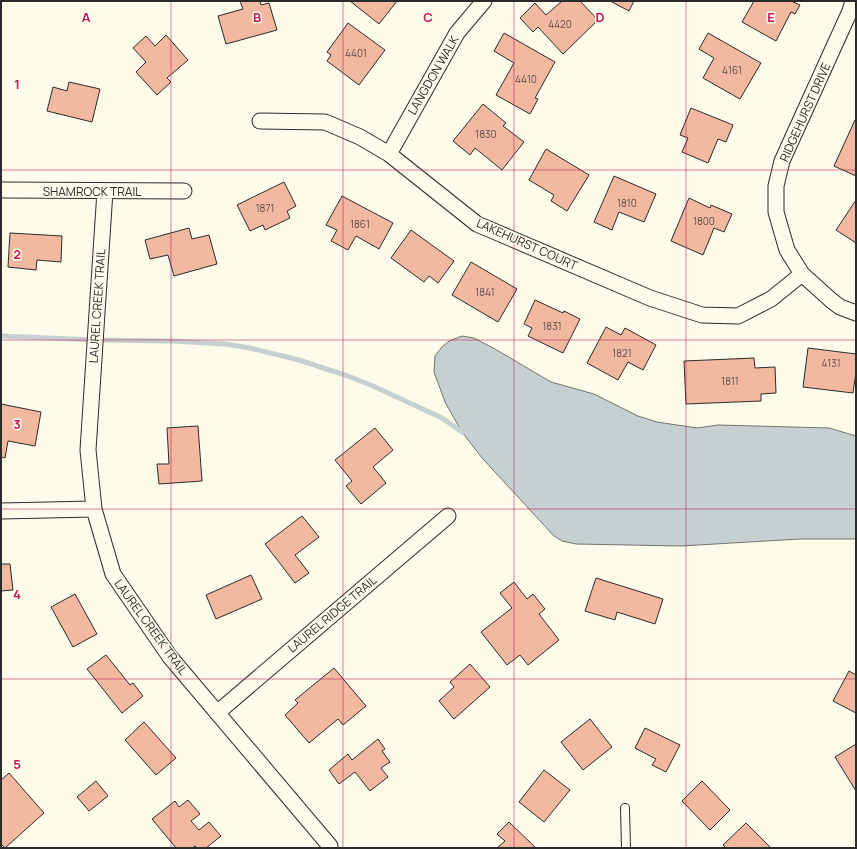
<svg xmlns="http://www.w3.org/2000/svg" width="857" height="849" font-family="Manrope,sans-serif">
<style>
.water{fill:#c7d0d0;stroke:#74746e}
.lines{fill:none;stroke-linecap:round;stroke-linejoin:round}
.stream{stroke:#c7d0d0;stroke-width:5}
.building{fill:#f2b8a0;stroke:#2b2b2b}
.lane-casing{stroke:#2b2b2b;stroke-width:10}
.street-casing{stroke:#2b2b2b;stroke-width:17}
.lane{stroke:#fdfbea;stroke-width:8}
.street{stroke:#fdfbea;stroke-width:15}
.grid{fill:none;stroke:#c2185b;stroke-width:1;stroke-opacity:0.55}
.labels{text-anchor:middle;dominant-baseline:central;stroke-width:3;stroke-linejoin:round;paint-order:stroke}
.number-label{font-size:10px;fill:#5d4e48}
.street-label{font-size:12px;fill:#2b2b2b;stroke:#fdfbea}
.grid-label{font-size:13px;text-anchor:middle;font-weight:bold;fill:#c2185b;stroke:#fdfbea;stroke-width:3;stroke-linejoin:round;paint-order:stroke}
</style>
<rect width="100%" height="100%" fill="#fdfbea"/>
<path class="water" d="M462 336 474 338 495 349 551 382 594 394 638 416 657 422 697 428 718 425 829 428 856 436V539H800L681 546 576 544 562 541 554 536 482 458 462 432 445 402 434 372 435 356 442 347 449 341Z"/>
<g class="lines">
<path class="stream" d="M1 336 96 340 172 341 225 344 250 348 299 360 348 376 373 386 442 418 462 432"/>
</g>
<path class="building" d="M240 1H260L261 5 269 3 277 30 226 44 218 16 243 9Z
M350 1H397L379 24Z
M562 1H580L598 20 563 54 538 27 533 32 520 18 535 3 546 15Z
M610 1H634L629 11Z
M754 1H791L800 5 795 14 791 12 776 41 742 22Z
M348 23 385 50 359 85 327 61 331 55 327 52Z
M504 33 555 62 535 98 538 99 530 114 496 95 514 63 494 51Z
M708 33 761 63 740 99 703 78 714 58 699 49Z
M166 35 188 60 167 78 171 82 157 95 136 72 146 62 133 48 146 36 155 46Z
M69 82 100 89 92 122 47 111 53 87 67 91Z
M483 104 506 123 503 126 524 142 502 170 475 148 470 155 453 141Z
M691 108 733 125 726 142 718 139 708 163 682 152 688 138 680 135Z
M855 120H856V176L834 166Z
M546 149 589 175 567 211 551 201 554 195 529 180Z
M614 176 656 194 644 222 619 212 612 230 594 222Z
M284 182 296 206 287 211 290 218 265 230 263 225 250 231 237 205Z
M342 196 393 223 379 249 356 236 348 250 331 241 337 230 326 225Z
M689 198 710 208 711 205 732 214 724 232 714 228 703 255 671 241Z
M856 200V243L836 230Z
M189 228 192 239 209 235 217 264 174 276 168 255 150 259 145 240Z
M411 230 454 261 438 283 429 276 424 282 391 258Z
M10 233 62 236 61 262 37 260 36 270 8 267Z
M471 262 517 289 498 322 452 295Z
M535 300 563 313 564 311 580 319 563 353 528 336 532 328 524 324Z
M606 327 621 335 625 328 656 345 643 370 628 362 618 380 587 363Z
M808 348 856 354V372L853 393 803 387Z
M754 358 755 368 775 367 776 393 761 394V401L686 404 684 361Z
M1 404 41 412 35 446 8 441 5 458 1 457Z
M198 426 202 481 159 484 157 464H169L167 428Z
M375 428 393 450 373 467 386 483 361 504 346 486 352 481 335 460Z
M302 516 319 537 295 555 309 573 295 583 265 544Z
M1 564H10L13 590 1 591Z
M251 575 262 599 216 619 206 595Z
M596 578 663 599 655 624 617 612 615 620 585 611Z
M514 582 527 599 533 594 545 609 539 614 559 640 528 665 520 655 507 665 481 632 512 608 500 593Z
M75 594 97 634 73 647 51 607Z
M106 655 130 685 133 683 143 696 122 713 87 669Z
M470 664 490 687 454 719 439 701 454 687 450 682Z
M334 668 366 706 343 725 338 719 309 743 285 715 298 703 295 700Z
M849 671 856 675V713L833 701Z
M590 719 612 747 583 770 561 742Z
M144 722 176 758 156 775 125 740Z
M645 728 680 745 666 772 652 765 656 759 635 748Z
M378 739 385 749 382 751 390 762 381 768 388 777 370 791 355 772 339 784 329 770 348 754 352 760Z
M856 744V791L835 757Z
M544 770 570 790 544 822 519 802Z
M9 773 44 813 5 848 1 844V780Z
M96 781 108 796 89 811 77 797Z
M702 781 730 810 710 830 682 801Z
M188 800 200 814 191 821 199 830 209 822 221 836 206 848H197L195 846 192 848H176L152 819 175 801 179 807Z
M509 822 536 848H497L505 841 497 834Z
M746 823 771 848H726L723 845Z"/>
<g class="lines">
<g class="lane-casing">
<path id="lane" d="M625 808 626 848"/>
</g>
<g class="street-casing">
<path id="street" d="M853 1 850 11 782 161 776 186V212L787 250 802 274 832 301 840 307 856 313
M260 121 325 122 360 137 389 154 477 224 650 298 702 315 738 316 771 299 802 274
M389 154 457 33 484 1
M1 190 184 191
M105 191 88 450 94 509 113 574 170 657 330 846
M1 511 94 509
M217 713 448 516"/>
</g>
<use href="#lane" class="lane"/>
<use href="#street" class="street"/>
</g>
<path class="grid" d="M171 1V848M343 1V848M514 1V848M686 1V848M1 170H856M1 340H856M1 509H856M1 679H856"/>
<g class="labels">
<g class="number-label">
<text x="560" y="24">4420</text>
<text x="356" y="53">4401</text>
<text x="732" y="70">4161</text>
<text x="526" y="79">4410</text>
<text x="486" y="134">1830</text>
<text x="627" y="203">1810</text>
<text x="265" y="208">1871</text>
<text x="704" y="221">1800</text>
<text x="360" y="224">1861</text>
<text x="485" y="292">1841</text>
<text x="552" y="326">1831</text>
<text x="622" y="353">1821</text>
<text x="831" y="363">4131</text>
<text x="730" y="381">1811</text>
</g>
<g class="street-label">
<text transform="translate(433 75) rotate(-60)">LANGDON WALK</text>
<text transform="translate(805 112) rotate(-66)">RIDGEHURST DRIVE</text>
<text x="92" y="191">SHAMROCK TRAIL</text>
<text transform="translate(527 244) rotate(24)">LAKEHURST COURT</text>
<text transform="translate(97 306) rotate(-86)">LAUREL CREEK TRAIL</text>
<text transform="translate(332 614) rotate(-40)">LAUREL RIDGE TRAIL</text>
<text transform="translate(151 627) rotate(54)">LAUREL CREEK TRAIL</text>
</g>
</g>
<g class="grid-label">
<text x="86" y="22">A</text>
<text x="257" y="22">B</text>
<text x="428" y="22">C</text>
<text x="600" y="22">D</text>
<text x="771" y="22">E</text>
<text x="17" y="89">1</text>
<text x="17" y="259">2</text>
<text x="17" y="429">3</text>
<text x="17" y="599">4</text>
<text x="17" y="769">5</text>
</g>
<rect width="857" height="849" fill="none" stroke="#2b2b2b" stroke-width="4"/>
</svg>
